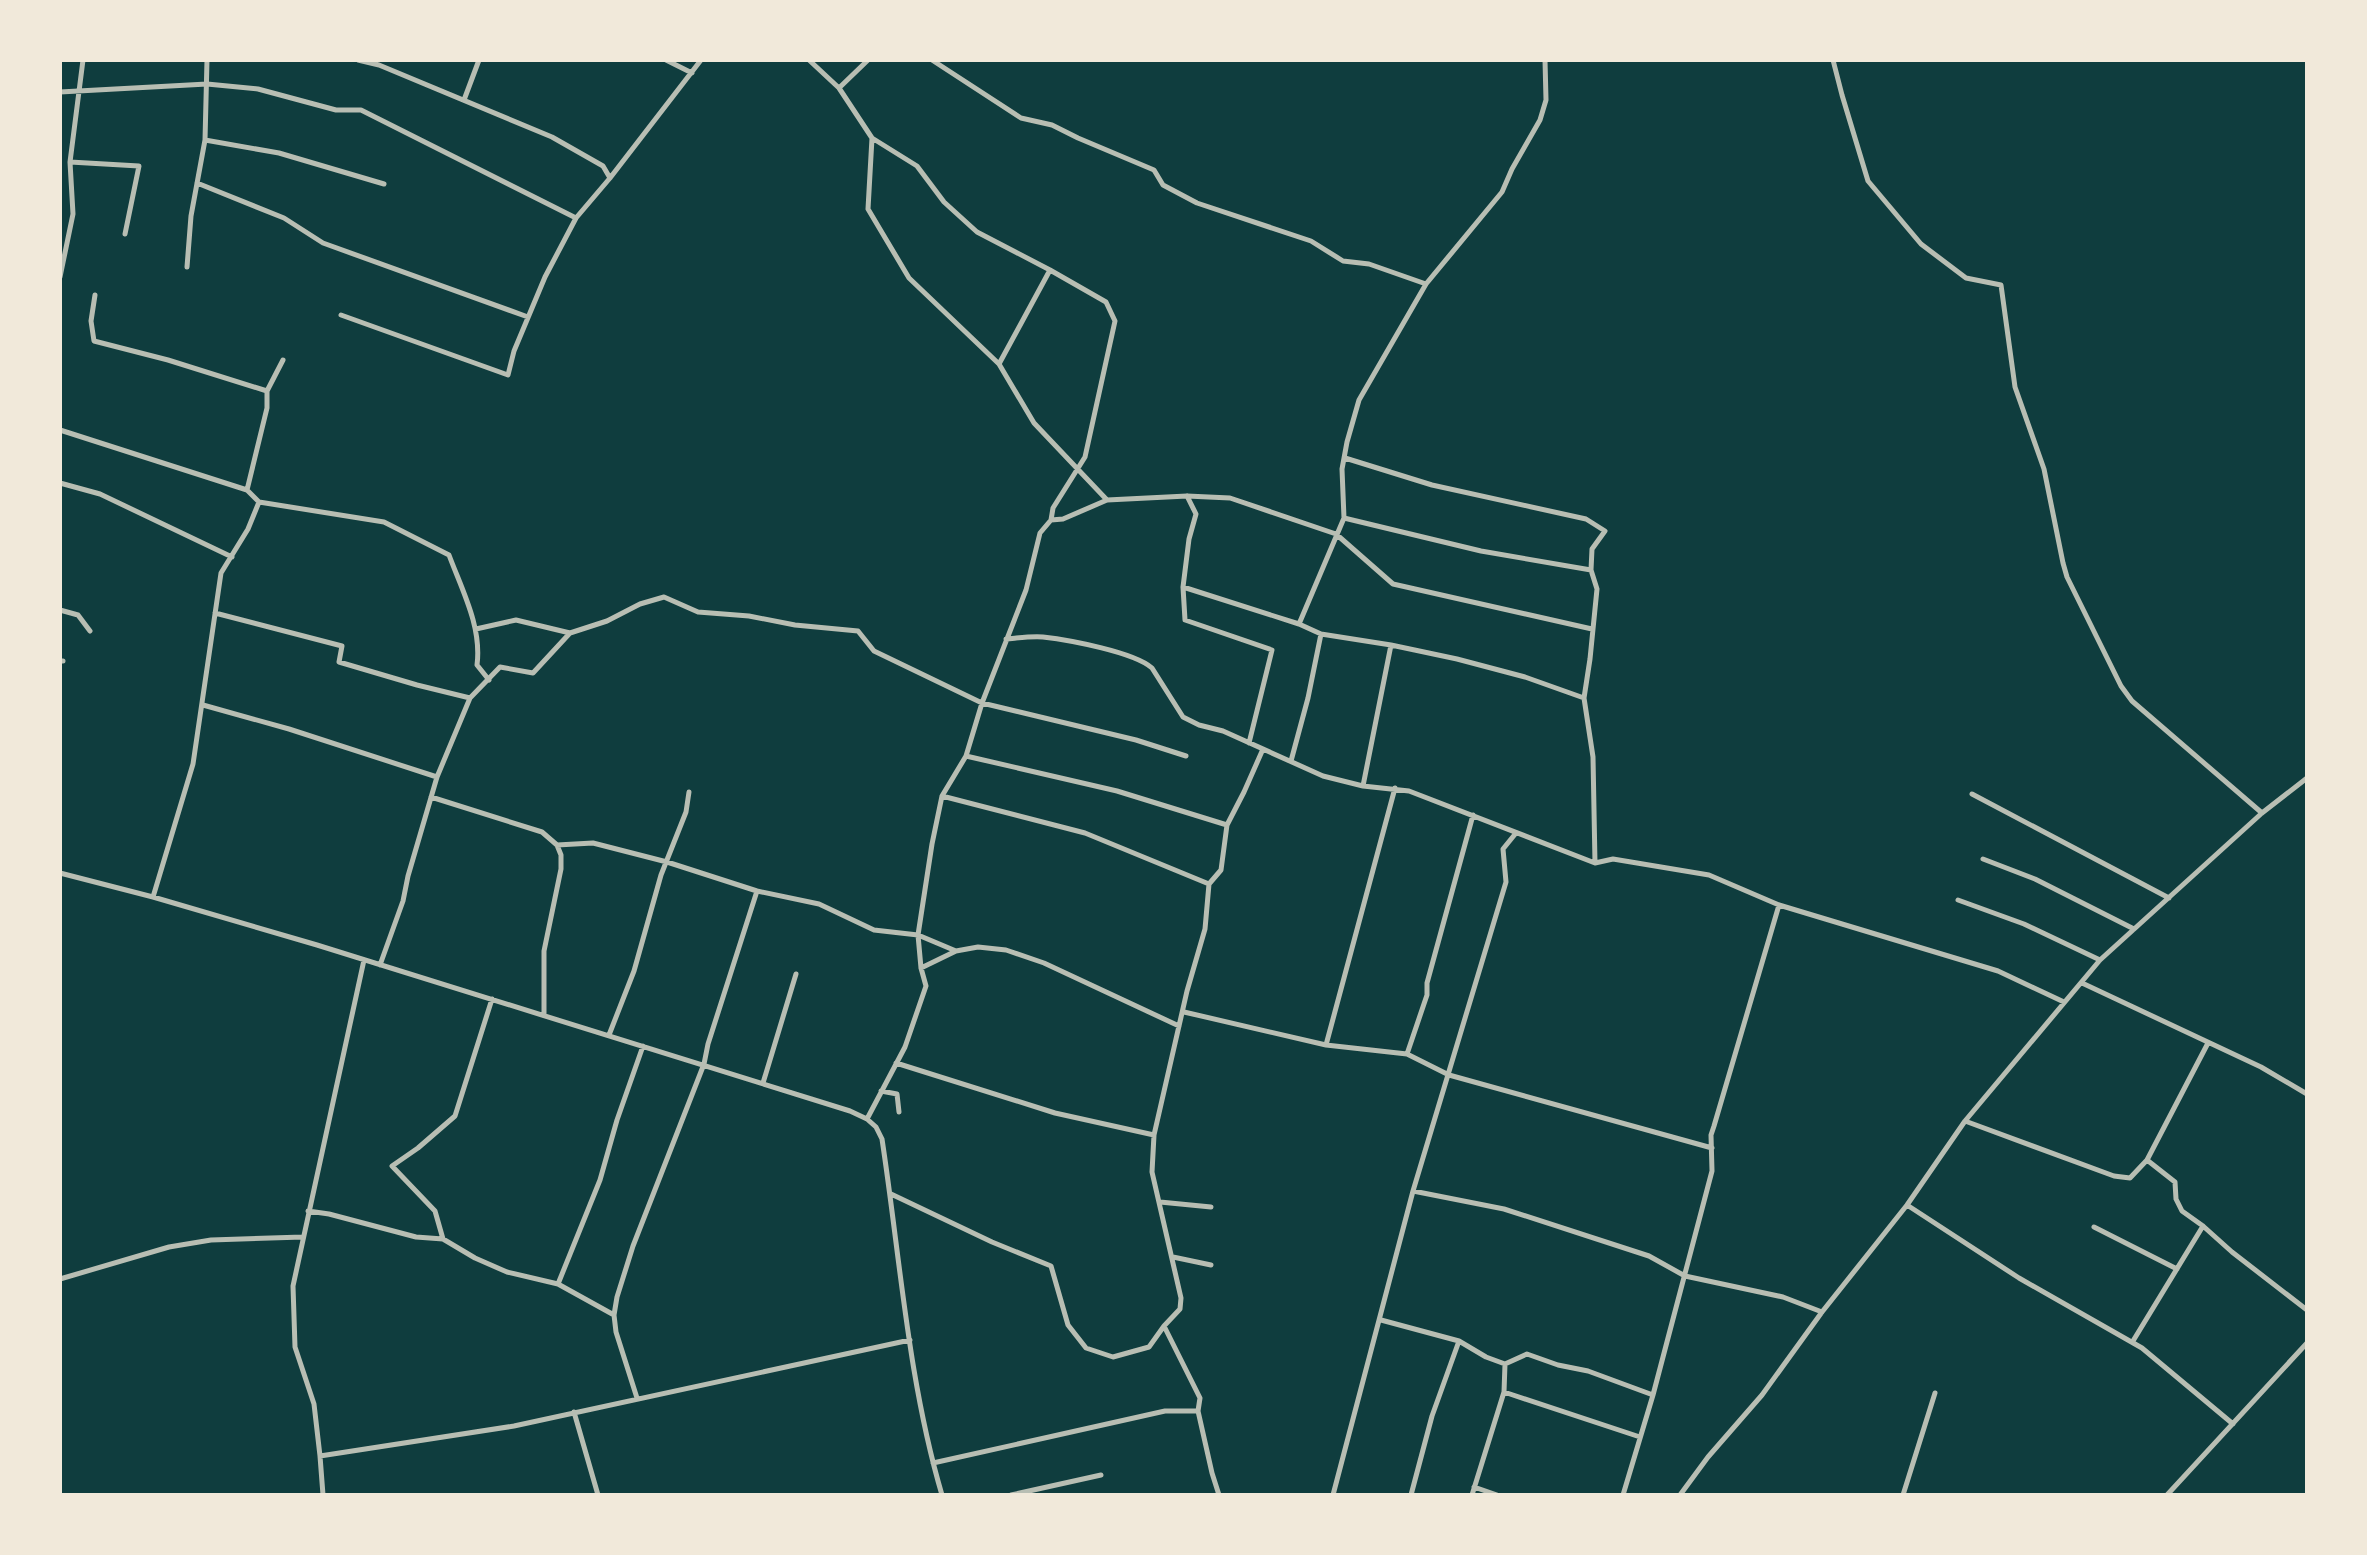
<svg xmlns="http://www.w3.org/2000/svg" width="2367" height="1555" font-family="Commissioner,sans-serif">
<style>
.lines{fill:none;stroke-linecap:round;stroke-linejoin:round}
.minor{stroke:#b8beb3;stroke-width:5}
</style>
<rect width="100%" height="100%" fill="#0f3d3e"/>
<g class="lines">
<path class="minor" d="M358 60 379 65 552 137 603 166 610 178
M666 60 692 73
M809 60 839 88 868 60
M932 60 1021 118 1052 125 1078 138 1154 170 1163 185 1197 203 1311 241 1343 261 1369 264 1426 284
M1833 60 1842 95 1868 181 1921 244 1966 278 2001 285 2015 387 2044 469 2063 563 2067 577 2121 686 2132 701 2262 813
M839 88 872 138 868 209 909 278 999 364 1034 423 1107 500
M60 92 207 84 258 89 336 110H361L576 218
M464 100 479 60
M205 140 279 153 384 184
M70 162 139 166 125 234
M197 183 284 218 323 243 528 317
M187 267 191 216 205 140 207 60
M60 277 73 214 70 162 83 60
M95 295 91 321 94 341 168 360 267 391
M341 315 508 375 514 351 545 277 576 218 610 178 701 60
M999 364 1050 270
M60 430 247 490 259 502 384 522 449 555C462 590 482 627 477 665L489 680
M1345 458 1432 485 1586 519 1605 531 1592 549 1591 570 1597 589 1590 659 1584 698 1593 757 1595 863
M60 483 100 494 232 557
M247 490 267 408V391L283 360
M1187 496 1196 514 1189 539 1183 587 1185 620 1272 650 1249 743
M1344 518 1481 551 1591 570
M1051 520 1063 519 1107 500 1187 496 1230 498 1336 534 1393 584 1592 629
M1183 587 1299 624 1321 634 1391 645 1457 659 1525 677 1584 698
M60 610 78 615 90 631
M215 613 342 646 339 662 417 685 470 698
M1299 624 1344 518 1342 469 1347 442 1359 400 1426 284 1502 192 1512 169 1540 120 1546 100 1545 60
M476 629 516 620 570 633
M1006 639C1018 638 1031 636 1043 637 1069 640 1134 652 1152 668L1183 717 1199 725 1223 731 1323 776 1363 786 1409 791 1595 863 1613 859 1709 875 1779 905 1998 971 2064 1002
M60 661H63
M203 705 289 729 437 777
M966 756 1117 791 1227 825
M1291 761 1308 698 1321 634
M1363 786 1391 645
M1972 794 2169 898
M942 796 1085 833 1209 884
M431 797 542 832 557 845 561 855V869L544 951V1015
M557 845 593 843 667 862 757 891 819 904 874 930 918 935 956 951
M1983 859 2035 879 2134 929
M60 873 153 897 317 945 850 1111 867 1119 876 1127 882 1139C900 1257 908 1380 942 1495
M153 897 193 764 221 573 248 529 259 502
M1958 900 2024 924 2100 960
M380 965 403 901 408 876 437 777 470 698 500 667 533 673 570 633 607 621 640 604 664 597 698 612 749 616 795 625 858 631 874 651 982 703 1136 740 1186 756
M921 968 956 951 978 947 1006 950 1044 963 1179 1026
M2082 983 2261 1067 2307 1094
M1184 1012 1326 1045 1407 1054 1449 1075 1712 1148
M609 1035 634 971 661 875 686 812 689 792
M1326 1045 1395 788
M1407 1054 1427 995V983L1473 815
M896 1063 1055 1113 1154 1135
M763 1083 796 974
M881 1091 897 1094 899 1112
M867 1119 905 1047 926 986 921 968 918 935 932 844 942 796 966 756 982 703 1026 590 1040 533 1051 520 1053 508 1085 457 1115 321 1106 302 1050 270 977 232 944 202 917 166 872 138
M1965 1121 2114 1176 2130 1178 2147 1160 2208 1043
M2147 1160 2175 1182 2176 1199 2182 1211 2203 1226 2232 1252 2307 1310
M1413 1191 1504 1209 1649 1256 1685 1276 1783 1297 1822 1312
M891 1194 992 1242 1051 1266 1068 1325 1086 1348 1113 1357 1149 1347 1164 1326 1200 1398 1198 1411
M1160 1202 1211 1207
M1907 1205 2019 1278 2142 1348 2233 1424
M308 1211 329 1214 416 1237 443 1239 475 1258 507 1272 558 1284 614 1315
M2094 1227 2177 1269
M443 1239 435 1211 392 1166 418 1148 455 1116 492 999
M1173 1257 1211 1265
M60 1279 169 1247 211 1240 303 1237
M558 1284 600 1180 617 1120 643 1046
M1381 1320 1459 1341 1486 1357 1505 1364 1527 1354 1558 1365 1588 1371 1653 1395
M1164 1326 1180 1309 1181 1298 1152 1172 1154 1135 1187 991 1205 929 1209 884 1221 870 1227 825 1244 792 1263 749
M2133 1341 2203 1226
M1504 1392 1640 1437
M637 1398 616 1332 614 1315 617 1297 633 1246 704 1064 708 1044 757 891
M574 1412 598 1495
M320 1456 514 1426 910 1340
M933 1463 1165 1411H1198L1212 1473 1219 1495
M1474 1487 1497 1495
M323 1495 320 1456 314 1404 295 1347 293 1286 364 960
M1011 1495 1101 1475
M1333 1495 1413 1191 1506 882 1503 849 1516 833
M1411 1495 1432 1416 1459 1341
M1472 1495 1504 1392 1505 1364
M1623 1495 1653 1395 1712 1171 1711 1135 1714 1126 1779 905
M1680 1495 1708 1457 1762 1395 1822 1312 1907 1205 1965 1121 2100 960 2262 813 2307 778
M1903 1495 1935 1393
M2167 1495 2307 1343"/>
</g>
<rect width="2367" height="1555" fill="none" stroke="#f1e9da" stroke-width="124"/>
</svg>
